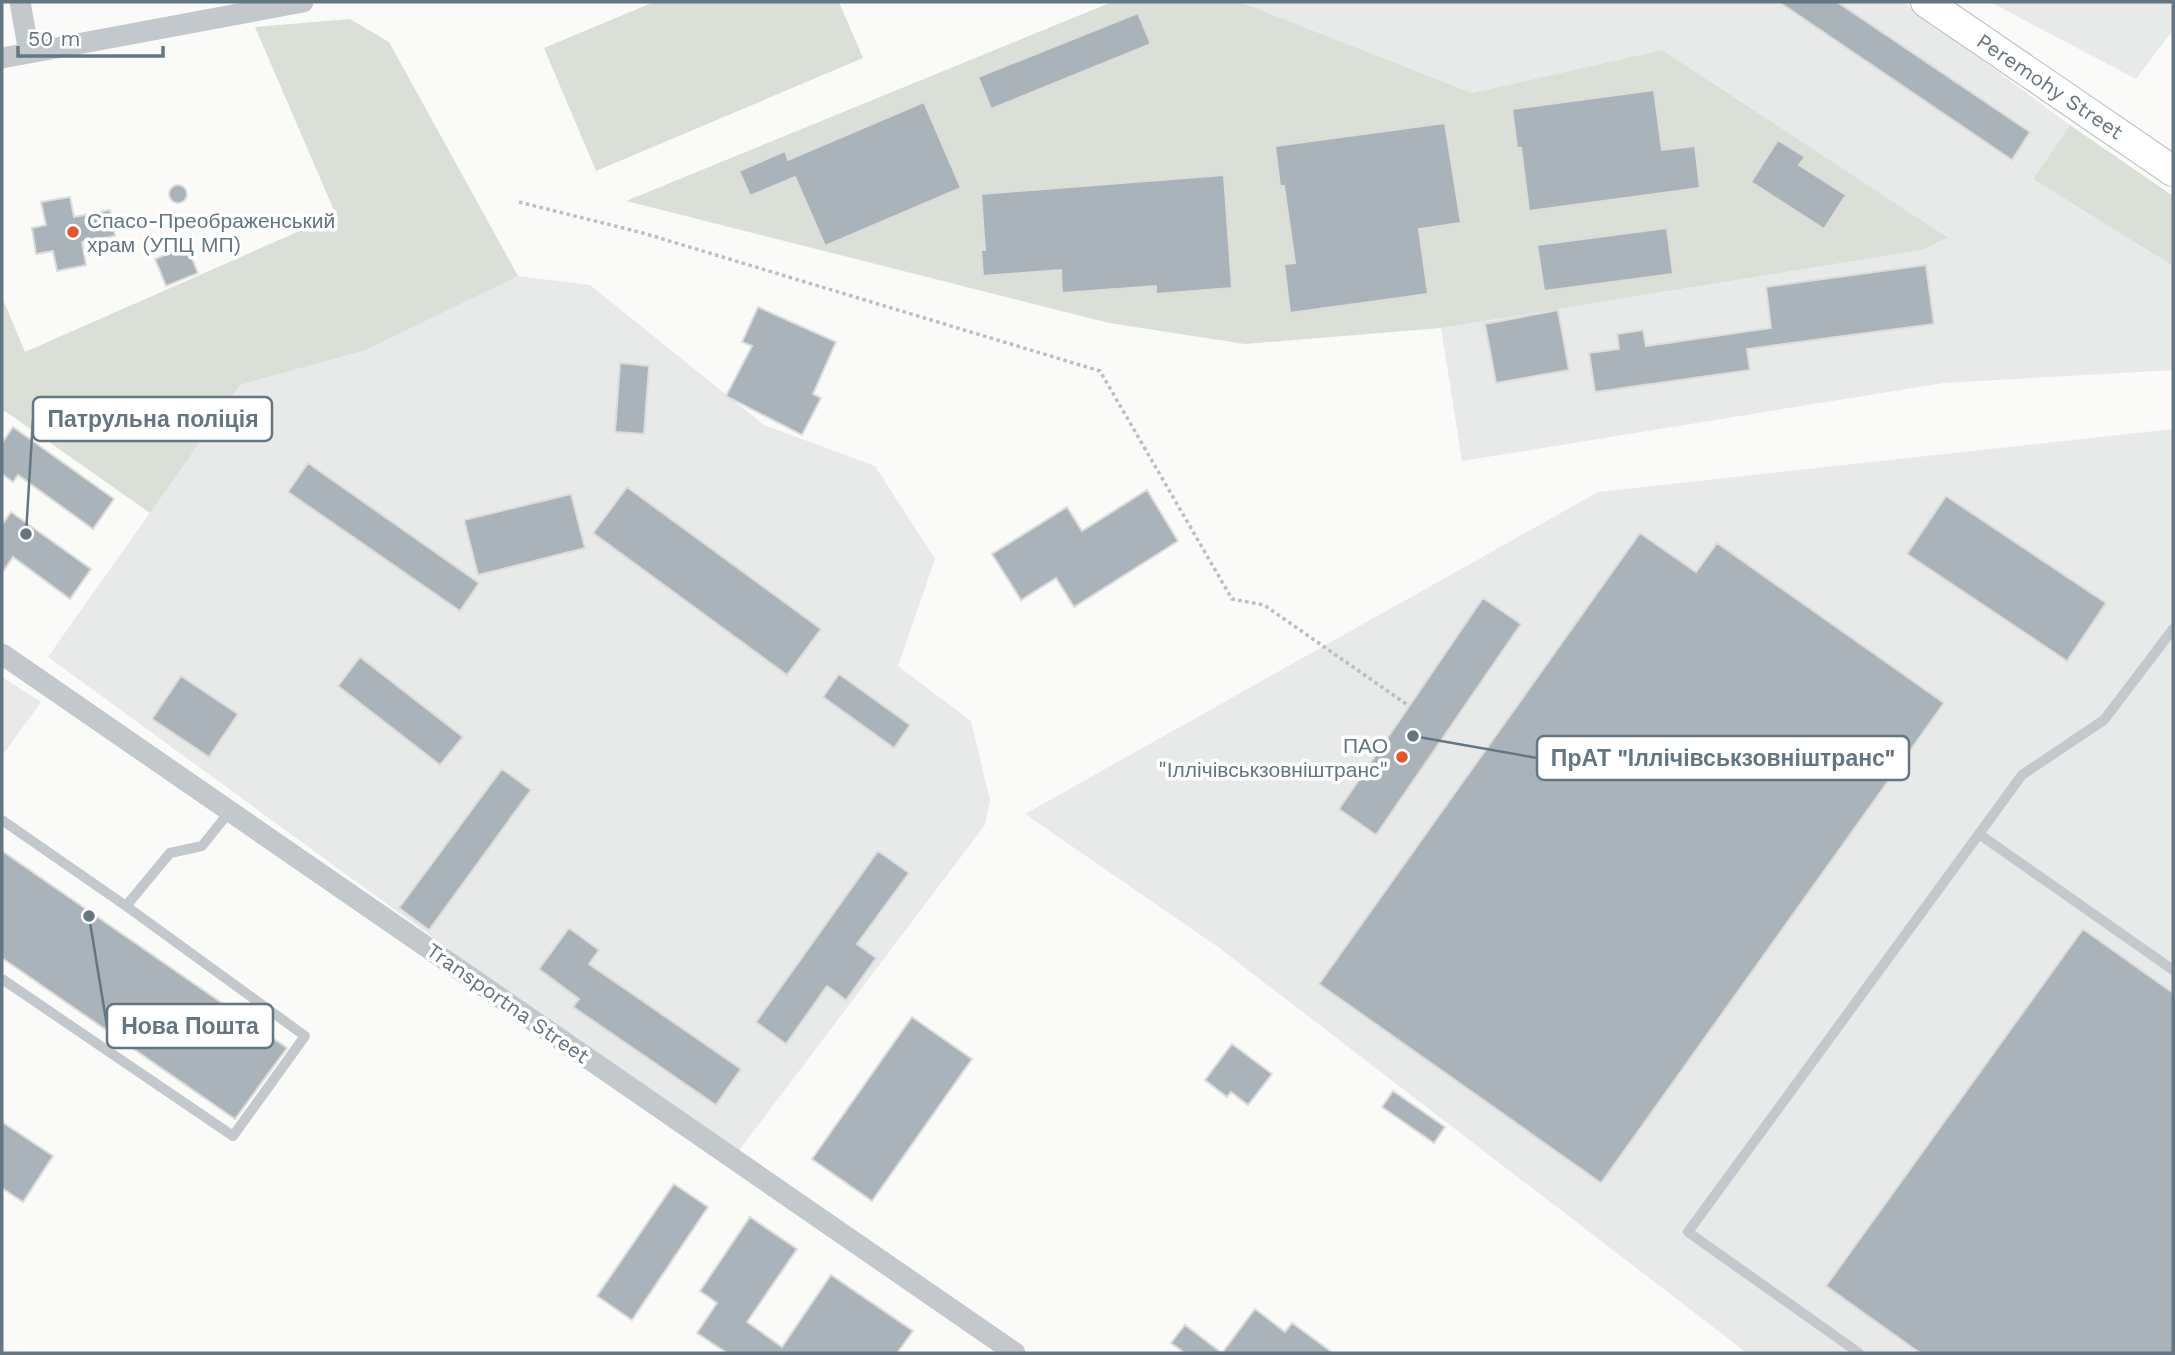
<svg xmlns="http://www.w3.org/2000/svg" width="2175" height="1355" font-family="'Work Sans',sans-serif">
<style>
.built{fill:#e8e9e9}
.green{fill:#dadfd7}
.building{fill:#aab3b9;stroke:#dcdcda;stroke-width:2}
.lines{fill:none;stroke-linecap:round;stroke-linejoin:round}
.secondary-casing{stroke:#b3babf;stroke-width:32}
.path{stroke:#bbbfc2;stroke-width:3.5;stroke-dasharray:3.5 3.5;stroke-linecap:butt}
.lane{stroke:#c3c8cc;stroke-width:10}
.street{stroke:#c3c8cc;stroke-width:21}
.secondary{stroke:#fff;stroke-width:30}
.poi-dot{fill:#e4572e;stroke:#fff;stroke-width:2.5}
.labels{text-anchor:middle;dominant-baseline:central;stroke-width:7;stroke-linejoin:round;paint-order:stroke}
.street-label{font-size:21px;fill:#657683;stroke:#fff}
.poi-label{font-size:21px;fill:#657683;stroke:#fff;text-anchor:start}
.leader{fill:none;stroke:#657683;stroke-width:2.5}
.callout-dot{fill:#657683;stroke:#fff;stroke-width:2.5}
.callout{fill:#fff;stroke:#657683;stroke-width:2.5}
.callout-label{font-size:23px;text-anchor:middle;font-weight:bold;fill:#657683}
</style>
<rect width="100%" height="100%" fill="#fafaf8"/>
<path class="built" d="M1240 2H1903L2070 125 2033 179 2173 266V370L1944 383 1462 461 1441 328 1922 250 1947 239 1662 50 1472 93Z
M1990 2H2173V30L2136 79Z
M518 276 590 285 764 425 875 466 935 559 898 666 971 721 990 800 985 825 734 1157 48 657 240 385 366 350Z
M2173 429V1353H1747L1218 947 1025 814 1598 492Z
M2 677 41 702 2 756Z"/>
<path class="green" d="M654 2H839L863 58 596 171 544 48Z
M1112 2H1240L1472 93 1662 50 1948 238 1922 250 1441 328 1245 344 1109 323 626 201Z
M350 19 389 42 518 276 366 350 240 385 150 513 5 411 2 414V297L25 352 336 215 255 27Z
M2070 125 2173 196V266L2033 179Z"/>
<path class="building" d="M1779 2H1837L2030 132 2012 160Z
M1138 13 1151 44 991 109 978 77Z
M1654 90 1662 150 1695 146 1700 188 1529 211 1521 148H1517L1512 109Z
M924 102 961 188 825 246 795 177 750 196 739 171 785 151 788 160Z
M1445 123 1461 223 1419 229 1428 294 1290 313 1284 264 1295 263 1284 186H1280L1275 146Z
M1778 140 1805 157 1799 165 1846 195 1824 229 1751 182Z
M1224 175 1232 288 1156 294V286L1062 293 1061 270 983 276 981 250H985L981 194Z
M169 194a9 9 0 1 1 18 0a9 9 0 1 1-18 0Z
M70 197 74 217 110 210 115 236 82 242 86 265 57 271 53 251 36 254 32 228 46 225 41 202Z
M1667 228 1673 274 1544 291 1537 245Z
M187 246 198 273 166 286 155 259Z
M1926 265 1934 324 1747 349 1750 370 1595 392 1589 353 1619 349 1617 334 1643 330 1646 346 1771 328 1766 287Z
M758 307 836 342 813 394 821 398 802 435 726 396 752 346 742 342Z
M1558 310 1569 370 1496 383 1485 324Z
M620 363 649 366 644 434 615 432Z
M13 427 114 499 93 529 18 475 13 482 2 474V443Z
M308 463 479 583 460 611 288 492Z
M627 487 821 629 787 675 593 533Z
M1147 490 1178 541 1074 607 1056 578 1021 600 992 554 1067 507 1082 531Z
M571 494 585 548 478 575 464 520Z
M1946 496 2106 603 2067 661 1907 554Z
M11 512 91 569 70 599 13 557 2 573V525Z
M1640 533 1696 572 1717 543 1944 703 1601 1183 1319 984Z
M1483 598 1521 624 1376 835 1339 809Z
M360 657 463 737 440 765 338 686Z
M839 674 910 725 894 748 823 697Z
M181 676 238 714 209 757 152 719Z
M502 769 531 790 429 930 399 908Z
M2 851 287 1048 235 1119 2 958Z
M878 851 909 873 857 944 876 958 846 1000 827 986 786 1044 756 1022Z
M569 928 599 950 589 964 741 1069 716 1105 573 1007 579 999 539 969Z
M2083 929 2173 993V1353H1920L1826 1286Z
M912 1017 972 1059 872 1201 812 1159Z
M1232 1044 1272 1074 1248 1105 1231 1092 1227 1097 1205 1080Z
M1393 1091 1445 1127 1434 1143 1382 1107Z
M2 1122 53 1156 23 1202 2 1188Z
M674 1184 708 1207 632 1320 597 1296Z
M750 1217 797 1249 747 1322 782 1347 831 1275 913 1331 897 1353H727L697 1333 717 1303 700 1291Z
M1255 1309 1285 1332 1292 1323 1333 1353H1185L1171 1343 1185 1325 1222 1353Z"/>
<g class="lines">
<g class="secondary-casing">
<path id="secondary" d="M1926 2 2173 171"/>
</g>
<path class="path" d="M519 202 643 233 1100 371 1232 599 1264 605 1409 706"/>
<path class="lane" d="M2 820 126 906 305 1036 233 1136 2 979
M1979 834 2173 970
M126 906 170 853 202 846 230 811
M1859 1353 1688 1232 2022 775 2104 720 2173 629"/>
<path class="street" d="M20 2 29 53
M2 58 303 2
M2 654 1015 1353"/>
<use href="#secondary" class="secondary"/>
</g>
<g class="poi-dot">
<circle cx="73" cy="232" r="7"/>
<circle cx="1402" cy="757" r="7"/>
</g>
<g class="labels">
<g class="street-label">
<text transform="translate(2050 86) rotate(34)">Peremohy Street</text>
<text transform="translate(508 1003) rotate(35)">Transportna Street</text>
</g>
<g class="poi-label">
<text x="87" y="220">Спасо-Преображенський<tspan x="87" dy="24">храм (УПЦ МП)</tspan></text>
<text x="1388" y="745" text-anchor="end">ПАО<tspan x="1388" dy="24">"Іллічівськзовніштранс"</tspan></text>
</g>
</g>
<path class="leader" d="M26 534L33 419M1413 736L1537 758M89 916L107 1026"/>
<g class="callout-dot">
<circle cx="26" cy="534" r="7"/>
<circle cx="1413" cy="736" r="7"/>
<circle cx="89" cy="916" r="7"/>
</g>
<g class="callout">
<rect x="33" y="397" width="239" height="44" rx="7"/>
<rect x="1537" y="736" width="372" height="44" rx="7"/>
<rect x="107" y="1004" width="166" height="44" rx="7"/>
</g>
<g class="callout-label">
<text x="153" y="427">Патрульна поліція</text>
<text x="1723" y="766">ПрАТ "Іллічівськзовніштранс"</text>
<text x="190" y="1034">Нова Пошта</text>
</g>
<rect width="2175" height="1355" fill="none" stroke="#657683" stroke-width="7"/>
<path d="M18 46v10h145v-10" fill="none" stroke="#657683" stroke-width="3.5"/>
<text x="28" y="46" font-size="21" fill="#657683" stroke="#ffffff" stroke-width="5" paint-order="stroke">50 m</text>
</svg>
